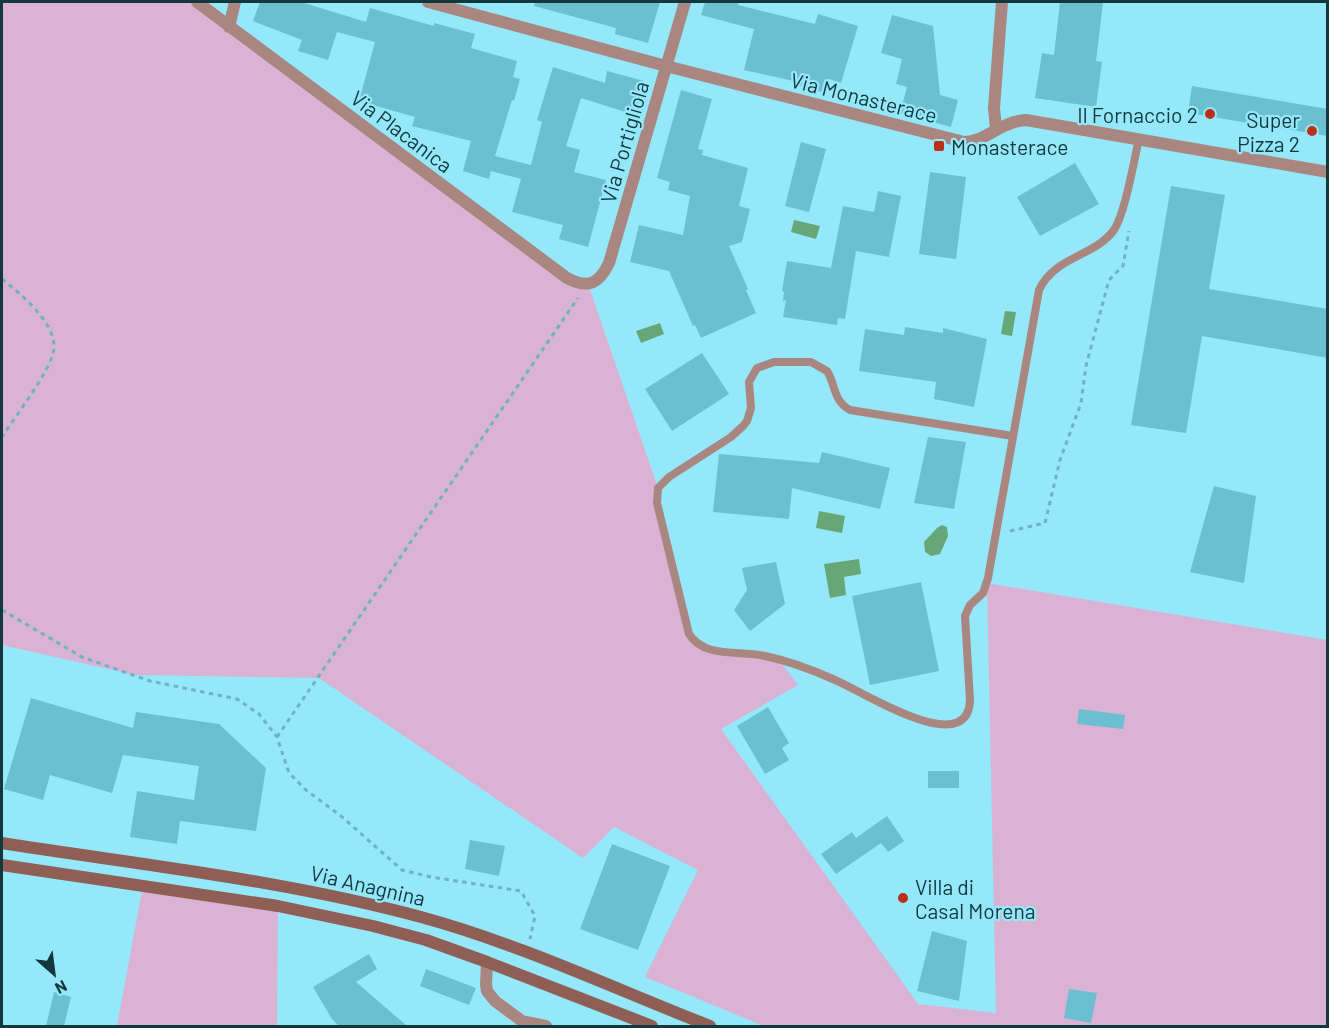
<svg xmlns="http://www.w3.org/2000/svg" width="1329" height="1028" font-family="Barlow,sans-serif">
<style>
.green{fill:#dab2d4}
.water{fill:#67a777}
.building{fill:#6bbfd0}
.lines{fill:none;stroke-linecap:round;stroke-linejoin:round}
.path{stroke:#6db3c0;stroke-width:3;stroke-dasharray:4.5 4.5;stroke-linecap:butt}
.service{stroke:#a98780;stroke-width:8}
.minor{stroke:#a98780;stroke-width:12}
.secondary{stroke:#8f5f56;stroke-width:12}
.poi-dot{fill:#bb2f1a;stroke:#94e8f9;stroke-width:2}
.labels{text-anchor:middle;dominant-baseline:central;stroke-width:4.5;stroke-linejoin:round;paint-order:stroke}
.street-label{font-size:21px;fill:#12373d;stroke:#94e8f9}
.poi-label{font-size:21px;fill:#12373d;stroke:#94e8f9;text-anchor:end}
</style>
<rect width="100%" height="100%" fill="#94e8f9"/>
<path class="green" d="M2 2H197L567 278 588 284 658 488 687 629 698 645 776 656 798 685 721 729 918 1004 996 1013 987 583 1327 640V1026H764L645 977 698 870 614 827 583 858 319 678 135 675 2 645Z
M143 885 278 906 277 1026H117Z"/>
<path class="water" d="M794 220 820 226 816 239 791 232Z
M1005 311 1016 312 1012 336 1001 334Z
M660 323 664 334 641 343 636 331Z
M819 511 845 516 842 533 816 528Z
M942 525 947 527 948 536 940 554 931 556 925 552 924 542 937 528Z
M859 559 861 574 844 577 846 595 830 598 824 564Z"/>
<path class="building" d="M260 2H301L366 22 370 8 434 26V23L475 34 471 48 517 61 513 77 520 79 514 101 512 100 495 156 531 165 542 122 537 120 553 67 605 83 607 71 644 81 635 115 581 98 566 146 580 150 574 172 606 180 588 247 559 239 563 225 512 212 521 179 491 171 489 179 463 171 471 141 412 126 415 117 359 101 375 42 337 32 328 60 298 51 302 40 253 21Z
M535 2H660L648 43 615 34 616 28 534 6Z
M705 2H739L738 5 815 24 818 14 858 26 841 83 829 79 825 93 797 85 798 82 744 70 754 29 701 15Z
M1060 2H1103L1096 61 1102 62 1096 107 1035 98 1042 53 1054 55Z
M892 15 933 26 940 95 958 100 951 127 900 113 907 87 896 84 902 59 881 53Z
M1192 86 1328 109V136L1188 113Z
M681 90 712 99 698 149 703 150 702 155 748 168 739 206 750 209 742 242 729 246 748 289 746 290 756 313 701 338 695 325 693 326 669 271 630 262 639 225 683 235 690 196 668 190 670 182 657 178Z
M801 142 826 149 809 212 785 206Z
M1075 163 1099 204 1040 236 1017 197Z
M930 172 966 177 956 259 919 254Z
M1171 186 1225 195 1209 289 1328 309V358L1202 336 1186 433 1131 425Z
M878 191 901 196 889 257 856 251 845 319 838 318 837 325 783 317 786 300 783 301 784 292 782 291 787 261 831 268 843 206 874 212Z
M905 327 943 333V328L987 339 974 407 934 399 936 382 859 371 865 329 904 335Z
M702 353 729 394 672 431 645 389Z
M928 437 966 442 954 509 914 503Z
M822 452 890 468 880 509 792 488 789 519 713 512 719 454 819 463Z
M1214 486 1256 496 1244 583 1190 572Z
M776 562 785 604 750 631 734 610 747 590 742 568Z
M921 582 939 671 870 685 852 596Z
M31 698 133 728 136 712 219 724 266 768 256 831 180 821 177 844 130 837 137 791 194 800 199 766 123 755 112 793 50 775 43 800 4 789Z
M768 707 789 743 782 748 789 760 765 774 737 726Z
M1079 709 1125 715 1123 729 1077 724Z
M928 771H959V788H928Z
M887 816 904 841 888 852 881 843 836 874 821 854 852 832 856 838Z
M470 840 505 846 499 876 465 869Z
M612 844 670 866 638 950 580 929Z
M932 931 967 941 959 1001 917 991Z
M369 954 377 969 356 982 407 1026H339L332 1019 313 987Z
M426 969 476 988 469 1005 420 986Z
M1069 989 1097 993 1091 1023 1064 1018Z
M54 992 71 997 64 1026H46Z"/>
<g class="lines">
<path class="path" d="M2 279C20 294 55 321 54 348 53 368 14 418 2 437
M1010 531 1045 523 1060 460 1081 403 1086 366 1109 280 1123 266 1129 231
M2 610 82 657 150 681 237 699 259 714 277 737 289 773 306 790 341 816 402 870 431 877 521 891 535 916 530 939
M277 737 578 298"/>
<path class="service" d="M1013 436 850 410C833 401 836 385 827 371L811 362H774L757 368 749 382 751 408 747 421 743 426 731 437 669 477 658 488 657 503 689 634C705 659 740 650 765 656 789 661 813 670 835 680 860 690 968 761 970 700L965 616 970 605 983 593 988 578 1039 290C1055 256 1094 257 1114 230 1125 214 1134 160 1139 139"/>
<path class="minor" d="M197 2 567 278C588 289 599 284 609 263L685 2
M428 2 666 66 964 142C986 142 999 122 1026 120L1328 172
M229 27 235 2
M996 129 994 108 1002 2
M487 962 486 985 487 991 495 1001 522 1021 546 1026"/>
<path class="secondary" d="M2 843C142 865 284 880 421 917 520 944 615 989 710 1026
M2 865 278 906 373 926 426 940 487 962 652 1026"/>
</g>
<g class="poi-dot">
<circle cx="1210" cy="114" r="6"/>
<circle cx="1312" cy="131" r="6"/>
<rect x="933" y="140" width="12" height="12" rx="3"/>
<circle cx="903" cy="898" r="6"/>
</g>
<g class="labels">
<g class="street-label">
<text transform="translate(864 97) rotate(14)">Via Monasterace</text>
<text transform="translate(402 131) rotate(37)">Via Placanica</text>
<text transform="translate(624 142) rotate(-74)">Via Portigliola</text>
<text transform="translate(368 885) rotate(13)">Via Anagnina</text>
</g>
<g class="poi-label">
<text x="1198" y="114">Il Fornaccio 2</text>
<text x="1300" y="119">Super<tspan x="1300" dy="24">Pizza 2</tspan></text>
<text x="951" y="146" text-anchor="start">Monasterace</text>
<text x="915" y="886" text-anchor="start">Villa di<tspan x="915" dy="24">Casal Morena</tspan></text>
</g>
</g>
<rect width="1329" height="1028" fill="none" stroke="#12373d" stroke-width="6"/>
<g transform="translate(54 974) rotate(152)" stroke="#94e8f9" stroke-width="4.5" paint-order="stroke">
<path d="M0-4.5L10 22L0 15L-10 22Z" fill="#12373d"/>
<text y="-9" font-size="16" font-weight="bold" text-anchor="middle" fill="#12373d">N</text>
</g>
</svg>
